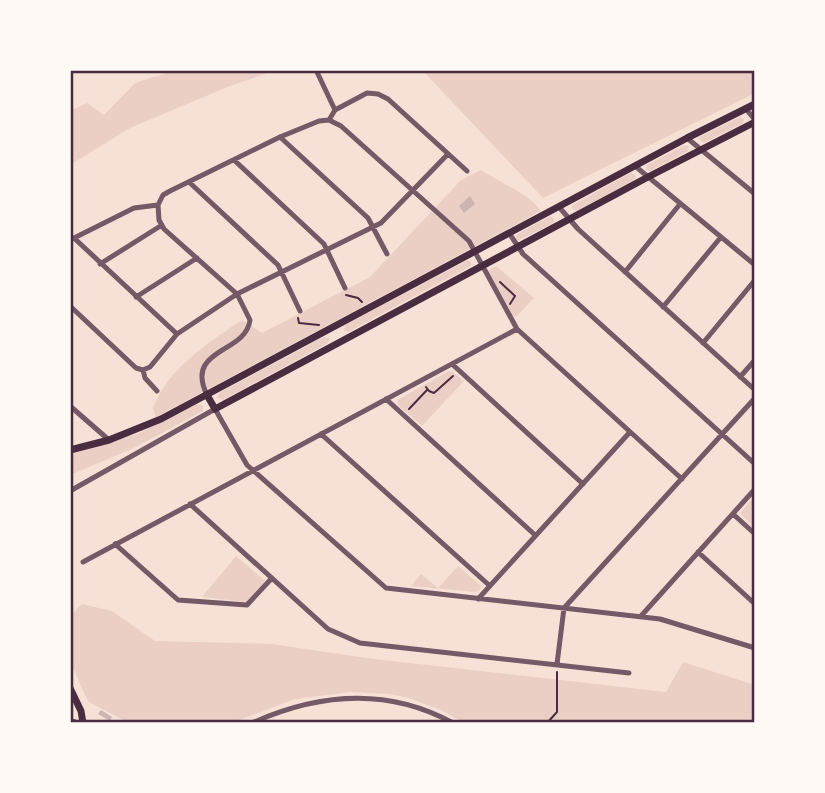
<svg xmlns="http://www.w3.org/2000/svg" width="825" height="793" font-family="Raleway,sans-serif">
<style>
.green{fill:#ebcfc5}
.building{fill:#ccb4b1}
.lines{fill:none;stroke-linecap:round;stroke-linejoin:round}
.path{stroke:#4a2c40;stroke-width:2}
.minor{stroke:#755966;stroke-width:5}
.secondary{stroke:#4a2c40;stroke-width:7}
.neatline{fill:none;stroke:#4a2c40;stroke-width:2.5}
</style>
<rect width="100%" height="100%" fill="#f7e1d7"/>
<path class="green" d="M175 70H277L230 86 130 128 70 165V111L87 103 104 115 135 83Z
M422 70H755V93L543 198Z
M740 117 744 120 743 123 704 143 699 140V137Z
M685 145 689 146 688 151 650 171 646 170 647 165Z
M481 170C501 184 527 191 541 211L156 417 153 408C168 368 208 343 242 320L262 333 370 277 461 180Z
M632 172 636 177 634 180 577 211 571 208 573 205Z
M550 216 554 219V223L517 241 515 238 517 234Z
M468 260 471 262V266L348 332 344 331 345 325Z
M496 266 534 298 516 317 512 315 488 271Z
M324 337 330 338 328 343 223 400 217 398 219 393Z
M449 371 453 372 464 381 422 426 399 406 397 400Z
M197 404 203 405V411L132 449 70 475V453L137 434Z
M755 496V528L740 513Z
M236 556 265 581 247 602 202 597Z
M458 566 481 586 480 590 475 592 411 586 421 574 438 588Z
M82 604 112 611 155 641 272 644 366 658 666 692 683 662 755 685V723H464L441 710 408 698 390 694 350 692 295 699 231 723H129L89 702 85 695 70 661V616Z"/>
<path class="building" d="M470 196 475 204 464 213 459 206Z
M101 710 112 717 110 721 98 714Z"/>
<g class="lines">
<path class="path" d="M500 282 515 296 510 304
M346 295 358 298 362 302
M298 318 299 323 319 325
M426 387 429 391 434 393 453 376
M409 409 427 390
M547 723 557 712V672"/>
<path class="minor" d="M316 70 335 110
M746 109 755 120
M329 120 341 126 469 241 517 329 682 479
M329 120 335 110 367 93 378 94 388 99 467 171
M280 137 368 218 387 254
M687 138 755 194
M234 160 324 244 345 288
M635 166 755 265
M189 182 278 265 300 311
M158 205 159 220 164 229 237 294 250 320C246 354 184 348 207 395
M158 205 163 195 170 191 280 137 319 121 329 120
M559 207 578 229 755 390
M509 233 523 254 755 464
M74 238 177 334
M70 240 134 208 158 205
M100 264 162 225
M625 272 680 204
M136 297 197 258
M70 306 136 368 143 370 145 378 157 391
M663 307 721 237
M703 343 755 280
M452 364 583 484
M143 370 150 367 177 334 237 294 381 223 448 154
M740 377 755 360
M386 399 535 535
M70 406 109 440
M321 434 490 586
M70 491 215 409 247 465 386 588 660 619 755 648
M190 504 328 629 360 643 629 673
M733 514 755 534
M115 544 178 600 247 605 272 578
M698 552 755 604
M83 562 517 329
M478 599 630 432
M641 616 755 489
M557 664 564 608 755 398
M70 720 78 723
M252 723C319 693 387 687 453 723"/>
<path class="secondary" d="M207 395 215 409 648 177 755 122
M70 450 109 440 161 419 687 138 755 104
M70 688 81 711 83 723"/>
</g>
<rect width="825" height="793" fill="none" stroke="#fffaf5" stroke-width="144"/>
<rect x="72" y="72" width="681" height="649" class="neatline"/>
</svg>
